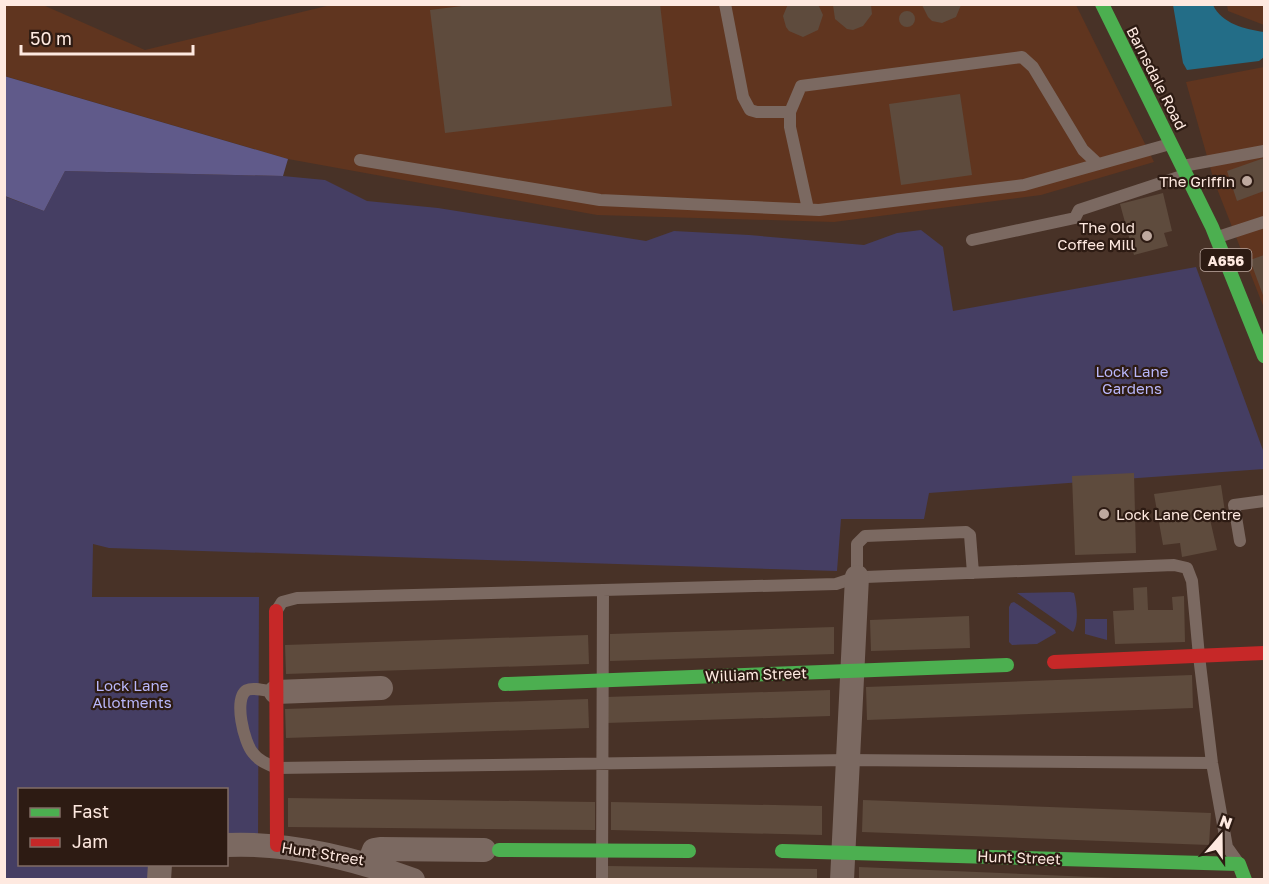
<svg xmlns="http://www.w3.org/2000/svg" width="1269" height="884" font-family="'Golos Text',sans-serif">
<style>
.built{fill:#60351f}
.green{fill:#453e63}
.forest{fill:#605a8a}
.water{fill:#236d87}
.building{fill:#5e4b3d}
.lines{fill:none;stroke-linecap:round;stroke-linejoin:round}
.lane{stroke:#7b6961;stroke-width:12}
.street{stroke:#7b6961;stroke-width:24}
.fast{stroke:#4caf50;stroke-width:14}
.jam{stroke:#c62828;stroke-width:14}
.poi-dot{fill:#bea99f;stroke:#2d1b13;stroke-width:2}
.labels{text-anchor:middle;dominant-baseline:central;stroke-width:4.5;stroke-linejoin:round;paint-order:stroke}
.shield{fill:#2d1b13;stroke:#bfaba2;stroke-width:1.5}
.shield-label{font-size:14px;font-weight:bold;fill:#fee9e0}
.street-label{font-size:15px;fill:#fee9e0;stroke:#2d1b13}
.poi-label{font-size:15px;fill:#fee9e0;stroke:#2d1b13;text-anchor:end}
.park-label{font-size:15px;fill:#b9b7fa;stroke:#2d1b13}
</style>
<rect width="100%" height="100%" fill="#483227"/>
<path class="built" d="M335 4 1076 5 1154 162 1041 195 834 222 597 215 288 159 5 76 4 5H43L145 50Z
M1227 5H1264V25L1228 11Z
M1264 67V308L1214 181 1186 82Z"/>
<path class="green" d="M65 171 283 176 325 180 367 201 438 208 646 241 674 231 749 235 864 245 897 233 921 230 943 247 953 311 1196 267 1264 453V469L929 493 924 519H841L837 571 109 548 93 544 92 597H259L258 843 227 845 226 790H20V864L159 865V879H5L4 196 44 211Z
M1070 592 1074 593C1077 604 1079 624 1073 632L1017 593Z
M1014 602 1055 630 1056 633 1037 644 1012 645 1009 642V607L1011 603Z
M1085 619H1107V640L1085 634Z"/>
<path class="forest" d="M4 76 288 159 283 176 65 171 44 211 5 196Z"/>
<path class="water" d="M1173 5H1213C1222 24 1245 29 1264 32V57L1259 61 1187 70 1183 63Z"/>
<path class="building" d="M478 4H660L672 106 445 133 430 10Z
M788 4H818L823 15 818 30 803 37 789 31 786 27 783 16Z
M833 5H871L872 14 863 26 853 30 847 29 835 19Z
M922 5H961L956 17 942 23 932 21 928 17Z
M899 19a8 8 0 1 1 16 0a8 8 0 1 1-16 0Z
M960 94 972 175 901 185 889 104Z
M1264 158V191L1237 201 1227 171Z
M1163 193 1172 231 1164 233 1168 246 1134 255 1120 204Z
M1264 255V298L1250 260Z
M1134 473 1136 553 1075 555 1072 476Z
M1221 485 1225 512 1209 515 1217 550 1182 557 1180 543 1163 545 1154 494Z
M1147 587 1148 610H1173L1172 597 1184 596 1185 642 1115 644 1113 611 1134 610 1133 588Z
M969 616 970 648 871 651 870 620Z
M834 627V654L610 661V634Z
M588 635 589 664 286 674 285 645Z
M1192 675 1193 708 867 720 866 687Z
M830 690V716L606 723V697Z
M588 699 589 728 286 738 285 709Z
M288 798 595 802V830L288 827Z
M863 800 1211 813 1209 845 862 832Z
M611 802 822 806V835L611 830Z
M608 866 817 869V880H608Z
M859 867 1115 878V880H859Z"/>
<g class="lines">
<path class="lane" d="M725 4 743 97 750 110 757 112H790
M360 160 600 200 819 210 1024 185 1170 144
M1183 166 1264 151
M808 209 790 127V112L801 86 1022 57 1033 67 1083 150 1098 164
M1218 237 1264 222
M972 240 1075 218 1079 210 1185 175
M1240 541 1234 505 1264 501
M857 577V544L865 536 966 532 970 535 973 573
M277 610 282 602 297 598 836 584 857 577H865L1174 565 1187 568 1192 581 1199 656 1212 763 1227 847 1237 861
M275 692C267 691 253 687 247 690 233 698 244 743 253 753 259 761 267 764 277 768L848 760 1212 763
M602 880 603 590"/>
<path class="street" d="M276 692 381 688
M226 845C290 842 353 858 413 880
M369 863 374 850 380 849 484 850
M159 880 160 864
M842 880 857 577"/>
<path class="fast" d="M1102 4 1212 227 1264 356
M505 684 1007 665
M499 850 689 851
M782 851 1239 864 1245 880"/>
<path class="jam" d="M276 611 277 845
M1054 662 1264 653"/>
</g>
<g class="poi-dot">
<circle cx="1247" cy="181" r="6"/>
<circle cx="1147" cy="236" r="6"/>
<circle cx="1104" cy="514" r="6"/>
</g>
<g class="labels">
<rect class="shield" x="1200.5" y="249" width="51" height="22" rx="4.5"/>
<g class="shield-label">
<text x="1226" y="260">A656</text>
</g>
<g class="street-label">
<text transform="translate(1157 78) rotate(63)">Barnsdale Road</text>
<text transform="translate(756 674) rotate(-2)">William Street</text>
<text transform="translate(323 853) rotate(9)">Hunt Street</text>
<text transform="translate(1019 857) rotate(2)">Hunt Street</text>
</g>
<g class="poi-label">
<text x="1235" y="181">The Griffin</text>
<text x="1135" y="227">The Old<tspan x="1135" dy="17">Coffee Mill</tspan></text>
<text x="1116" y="514" text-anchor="start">Lock Lane Centre</text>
</g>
<g class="park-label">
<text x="1132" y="371">Lock Lane<tspan x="1132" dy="17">Gardens</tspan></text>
<text x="132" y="685">Lock Lane<tspan x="132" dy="17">Allotments</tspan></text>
</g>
</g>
<rect width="1269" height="884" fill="none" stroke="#fee9e0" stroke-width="12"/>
<rect x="18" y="788" width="210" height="78" fill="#2d1b13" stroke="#816d65" stroke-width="1.5"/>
<rect x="30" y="808" width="30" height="9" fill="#4caf50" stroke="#816d65" stroke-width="1.5"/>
<text x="72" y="818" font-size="18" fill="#fee9e0">Fast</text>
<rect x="30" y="838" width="30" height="9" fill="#c62828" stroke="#816d65" stroke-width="1.5"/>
<text x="72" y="848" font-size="18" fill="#fee9e0">Jam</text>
<g transform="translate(1221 836) rotate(20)" stroke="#2d1b13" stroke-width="4.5" paint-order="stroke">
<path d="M0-4.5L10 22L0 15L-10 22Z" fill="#fee9e0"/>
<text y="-9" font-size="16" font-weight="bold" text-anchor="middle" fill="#fee9e0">N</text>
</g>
<path d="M21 45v9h172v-9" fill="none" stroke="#fee9e0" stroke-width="3"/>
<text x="30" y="45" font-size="18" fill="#fee9e0" stroke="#2d1b13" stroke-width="4.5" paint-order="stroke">50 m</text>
</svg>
